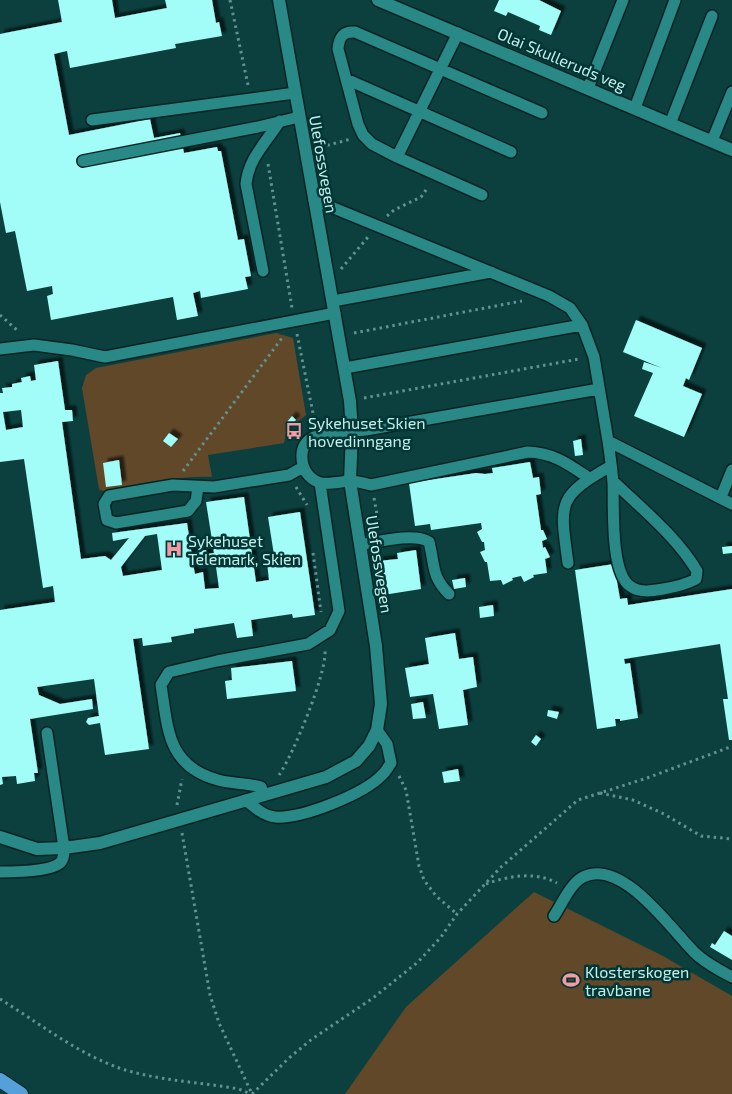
<svg xmlns="http://www.w3.org/2000/svg" width="732" height="1094" font-family="'Exo 2',sans-serif">
<style>
.green{fill:#614829}
.building{fill:#a2fdf9;fill-rule:evenodd;filter:url(#shadow)}
.lines{fill:none;stroke-linecap:round;stroke-linejoin:round}
.service-casing{stroke:#072423;stroke-width:14}
.minor-casing{stroke:#072423;stroke-width:15}
.trunk-casing{stroke:#072423;stroke-width:16}
.path{stroke:#629290;stroke-width:3;stroke-dasharray:2.5 4;stroke-linecap:butt}
.service{stroke:#288986;stroke-width:11}
.minor{stroke:#288986;stroke-width:12}
.trunk{stroke:#56a0da;stroke-width:14}
.labels{text-anchor:middle;dominant-baseline:central;stroke-width:5;stroke-linejoin:round;paint-order:stroke}
.street-label{font-size:16px;fill:#c3eeeb;stroke:#003634}
.poi-label{font-size:16px;fill:#c3eeeb;stroke:#003634;text-anchor:start}
</style>
<defs>
<filter id="shadow"><feDropShadow dx="4.5" dy="-4.5" stdDeviation="1" flood-color="#0009"/></filter>
</defs>
<rect width="100%" height="100%" fill="#0c403f"/>
<path class="green" d="M276 333 293 338 306 415 287 430 284 443 208 455 212 477C176 475 138 485 103 491L99 489 82 388 86 375 96 368Z
M534 892 663 956 732 996V1094H345L406 1007Z"/>
<path class="building" d="M58 0H112L115 18 167 8 165 0H212L216 23 219 22 222 36 175 44 176 48 70 68 67 51 54 54 69 135 150 119 154 138 180 133 184 153 217 147 218 151H221L238 240 244 239 251 276 245 277 248 289 201 298 200 291 193 293 198 316 177 320 173 297 51 320 47 296 53 294 52 286 27 291 15 231 6 233 0 202V34L62 22Z
M499 0H539L561 11 551 35 539 30 540 26 508 12 506 16 494 11Z
M636 320 702 348 689 380 686 378 683 386 702 394 684 437 634 416 653 373 642 369 644 362 662 368 623 352Z
M58 361 65 410H72L73 421 62 422 81 559 105 556 111 560 129 538 113 541 112 533 187 523 192 556 198 555V551L206 550 207 554 214 553 206 502 244 497 256 582 269 580 267 563 276 561 275 555H274L268 517 300 512 315 615 293 618 292 614 251 620 253 636 237 638 234 623 194 629V633L171 637 172 642 143 646 142 638 133 639 149 749 105 755 100 723 89 725 86 722 88 718 99 716 94 679 37 687 39 695 60 704 92 699 93 709 30 719 38 773H34L35 781 17 784 16 776 2 777 3 784 0 785V610L55 602 53 586 43 588 24 459 0 462V393H3L2 388 12 387V384L22 382 21 378 30 376 31 381 36 380 34 365ZM21 410 23 427 6 430 3 412ZM157 534 162 570 123 576 121 567 145 536ZM215 560 219 588 205 589 203 572 195 574 193 564Z
M292 416 296 420 289 427 286 423Z
M169 433 178 439 171 447 163 441Z
M581 439 583 455 575 456 573 441Z
M119 460 122 485 106 487 103 463Z
M530 462 533 478 539 477 541 494 536 495 541 530H543L547 539 542 541 543 548 545 547 550 557 545 559 547 573 533 575 534 577 524 582 521 576 512 578 513 580 503 585 501 580 490 581 487 562H485L480 552 485 550 484 542H482L477 532 482 529 481 523 431 530 430 524 415 526 409 483 476 473 485 474 493 473 492 468Z
M732 546V553L723 554 722 547Z
M416 550 421 589 383 595 378 561 398 559 397 553Z
M614 564 620 599 627 598 628 605 732 589V740H729L723 699H728L720 644 624 659 625 664 630 663 638 718 620 721V719H615L616 726 597 729 575 570Z
M465 578 466 587 454 589 452 580Z
M493 605 494 616 480 618 479 607Z
M455 633 459 659 473 657 477 687 463 690 468 725 439 729 433 694 410 697 405 668 429 664 425 638Z
M292 661 296 691 227 699 225 681 232 680 231 668Z
M423 702 426 718 413 719 411 704Z
M548 710 559 712 557 719 547 716Z
M536 735 541 739 536 746 531 742Z
M458 769 460 781 444 783 442 772Z
M724 931 732 936V960L710 947 712 943 715 945Z"/>
<g class="lines">
<g class="service-casing">
<path id="service" d="M346 79 511 152
M588 88 623 0
M635 108 675 0
M92 120 295 93
M670 124 712 16
M712 141 732 92
M397 157 458 33
M83 161 258 127 299 117
M482 195 397 157 372 144 363 135 358 124 338 49C339 37 343 31 355 32L542 113
M314 200 549 296 570 308 582 325 594 357 608 441 732 504
M263 271 246 184C248 159 267 141 280 121
M333 301 491 272
M0 349 34 345 72 350 105 357 335 313
M345 368 582 325
M608 441C610 455 612 469 613 483 614 506 610 572 630 586 639 593 652 591 663 589 675 587 685 585 696 579L697 571C676 536 642 509 613 481
M589 478C568 464 554 453 528 452L371 485C364 483 356 481 348 481 340 482 330 484 321 483 312 481 305 473 303 465 294 426 342 433 366 430L599 389
M198 487 196 501 188 511 116 523 107 520 104 504 109 496 173 485 214 487 289 475 303 467
M721 497 732 470
M360 545C377 542 415 532 429 542 435 565 431 576 449 594
M568 563C560 503 556 497 611 466
M264 795 261 787C247 783 232 784 218 780 167 766 168 729 161 685L169 672 217 661 308 644 330 630 339 611 320 483
M246 800C254 807 264 816 275 817 302 819 364 794 382 775 386 772 388 767 391 763L387 744 377 730
M0 872C14 872 49 872 60 863 64 859 64 853 64 848L47 733
M554 916C562 904 570 884 583 877 622 858 670 928 694 952 705 963 719 970 732 977"/>
</g>
<g class="minor-casing">
<path id="minor" d="M378 0 732 150
M0 837 37 849 64 848 100 843 326 777 356 761 369 746 377 730 381 704 376 646 350 481 352 432 350 401 279 0"/>
</g>
<g class="trunk-casing">
<path id="trunk" d="M0 1080 21 1094"/>
</g>
<path class="path" d="M230 0 248 85
M321 147 351 139
M268 164 292 308
M387 216 394 210 421 197 428 187
M341 269 368 237
M0 315 18 331
M354 333 522 301
M297 334 314 418 307 422
M364 398 579 359
M183 471 282 338
M296 487 307 505
M374 498 379 526
M313 553 321 612
M279 775C293 755 327 673 325 650
M399 776 406 790 419 866 424 880 436 896 457 914
M600 793 633 800 664 814 701 836 732 839
M177 805 182 779
M182 833 210 995 219 1023 252 1094
M486 884C508 876 535 871 557 883
M0 999C39 1023 78 1054 122 1069 160 1081 200 1082 239 1089L251 1094
M252 1094 289 1058 312 1039 373 998 418 962 441 937 457 914 500 868 578 800 647 778 730 747"/>
<use href="#service" class="service"/>
<use href="#minor" class="minor"/>
<use href="#trunk" class="trunk"/>
</g>
<defs>
<g id="bus-bare" transform="scale(1.35)"><path d="M-5-6H5V4H4V6H2V4H-2V6H-4V4H-5ZM-3.5-4V0h7V-4ZM-3.5 1.2v1.5H-2V1.2ZM2 1.2v1.5H3.5V1.2Z" fill="#f49aa5" stroke="#003634" stroke-width="2.5" paint-order="stroke"/></g>
<g id="hospital-bare" transform="scale(1.35)"><path d="M-5-5h3v3.5h4V-5h3V5h-3V1.5h-4V5h-3Z" fill="#f49aa5" stroke="#003634" stroke-width="2.5" paint-order="stroke"/></g>
<g id="stadium-bare" transform="scale(1.35)"><path d="M0-5a6.5 5 0 1 0 0 10a6.5 5 0 1 0 0-10ZM-3.5-1.8h7v3.6h-7Z" fill="#f49aa5" stroke="#003634" stroke-width="2.5" paint-order="stroke"/></g>
</defs>
<g fill-rule="evenodd">
<use href="#bus-bare" x="294" y="431"/>
<use href="#hospital-bare" x="174" y="549"/>
<use href="#stadium-bare" x="571" y="980"/>
</g>
<g class="labels">
<g class="street-label">
<text transform="translate(562 59) rotate(23)">Olai Skulleruds veg</text>
<text transform="translate(324 164) rotate(80)">Ulefossvegen</text>
<text transform="translate(380 564) rotate(81)">Ulefossvegen</text>
</g>
<g class="poi-label">
<text x="308" y="422">Sykehuset Skien<tspan x="308" dy="18">hovedinngang</tspan></text>
<text x="188" y="540">Sykehuset<tspan x="188" dy="18">Telemark, Skien</tspan></text>
<text x="585" y="971">Klosterskogen<tspan x="585" dy="18">travbane</tspan></text>
</g>
</g>
</svg>
